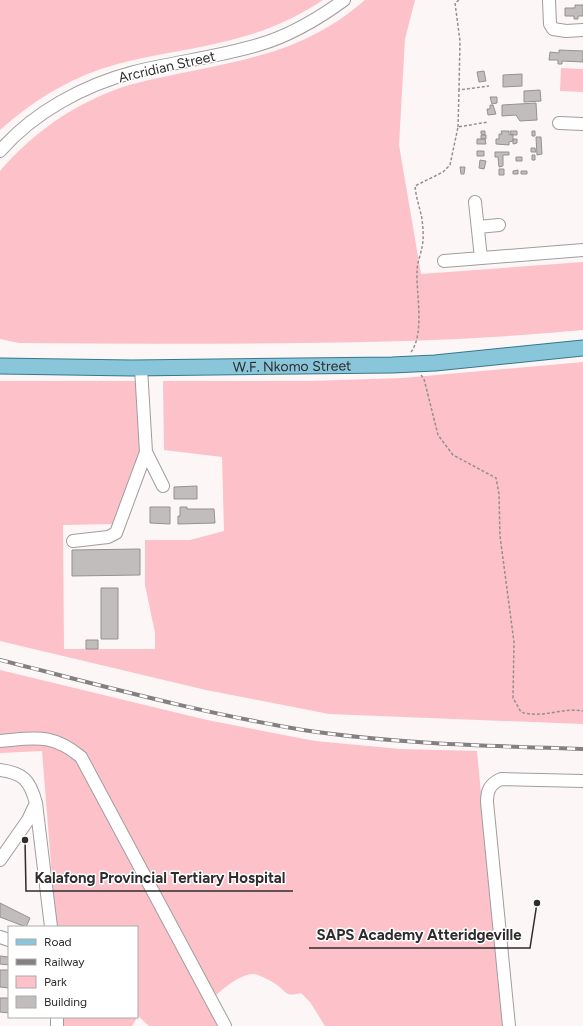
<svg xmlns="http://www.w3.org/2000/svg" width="583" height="1026" font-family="Figtree,sans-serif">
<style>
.green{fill:#fdc1c9}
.building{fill:#c1bdbd;stroke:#969192}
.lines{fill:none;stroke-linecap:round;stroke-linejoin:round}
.minor-casing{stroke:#a19d9d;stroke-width:14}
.major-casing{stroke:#36778e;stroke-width:17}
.path{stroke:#949091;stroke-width:1.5;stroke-dasharray:3 2;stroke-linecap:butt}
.minor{stroke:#fff;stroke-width:12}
.major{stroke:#89c6da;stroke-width:15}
.rail-casing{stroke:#848081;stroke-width:4}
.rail{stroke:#fff;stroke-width:2.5;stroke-dasharray:8;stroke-linecap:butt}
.labels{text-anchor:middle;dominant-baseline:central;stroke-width:3;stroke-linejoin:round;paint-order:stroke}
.street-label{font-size:14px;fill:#2e2c2c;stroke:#fff}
.leader{fill:none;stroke:#2e2c2c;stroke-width:1.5}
.callout-dot{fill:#2e2c2c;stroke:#fff;stroke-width:1.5}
.callout-label{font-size:15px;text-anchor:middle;font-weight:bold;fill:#2e2c2c;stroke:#fff;stroke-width:3;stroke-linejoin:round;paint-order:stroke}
</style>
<rect width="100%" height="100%" fill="#fcf6f7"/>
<path class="green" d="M0 0H323C300 15 276 27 249 35 201 50 149 53 101 69 63 82 30 103 0 130Z
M365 0H415L405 39 399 145 421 274 583 262V330C490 339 396 342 303 343 208 344 114 344 19 343L0 339V171C30 136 68 108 112 91 135 82 159 78 182 73 254 58 307 50 365 0Z
M561 68 583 69V92L560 91Z
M583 362V724L329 714 206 690 0 641V381H140L143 453 116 524 63 525 64 649H155V633L145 585V540H190L224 531 222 457 164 450 163 381H308L403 378Z
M0 670 207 720 315 741 400 749 477 751 503 1026H325L310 1002 301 993C285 997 288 993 277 985 273 982 257 973 252 974 236 976 220 992 208 1002L220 1026H149L138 1016 132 1026H64L63 1017H137V927H56L42 751 0 753Z"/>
<path class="building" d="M575 5H583V16H578V19H574V16H565V8H575Z
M559 50 583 51V62L562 61V64H558V60H549L550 52 559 53Z
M484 71 486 81 479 82 477 72Z
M522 74V86L503 87V75Z
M540 90 541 101 524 102V91Z
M490 97H497V103L492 104Z
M536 103 537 120 520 121 516 115 502 116V105Z
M490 105H493L496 114 488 115 487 109H490Z
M481 131H485V135L481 134Z
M501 131H509V135L513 134V141L509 142V145L496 144V139H499V134H502Z
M510 131H517V135H511Z
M532 131H535V136H532Z
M481 135H486V139H481Z
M536 137H541L542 154 537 155Z
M477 139H485L486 144H477Z
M513 139H517V143L513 144Z
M531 148H535L536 152H531Z
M477 151H484V156H477Z
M495 152H509V155H503V166L499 167 498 157H495Z
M532 155H535V160H532Z
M516 157H522V161H516Z
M480 160 486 161 484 169 479 168Z
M460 167H465L464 174H461Z
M499 169H504V175H499Z
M518 170V174H513V171Z
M521 171H527V174H521Z
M197 486V499H174V487Z
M150 507H170V524L150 523Z
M180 507H187V509H214L215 523 178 524V516H180Z
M140 549V575L72 576V550Z
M101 588H118V639H101Z
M86 640H98V649H86Z
M0 903 30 918 26 927 0 917Z
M0 956 9 957V965L0 964Z
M0 970H9V988L0 987Z
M0 998H9V1013L0 1012Z"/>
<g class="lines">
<g class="minor-casing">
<path id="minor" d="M549 0 550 24 553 29 566 31 583 30
M559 123 583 124
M0 151C34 112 84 85 134 72 175 62 218 57 258 45 289 36 318 19 344 0
M475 202 481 258
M478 227 499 225
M444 261 583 250
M146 452 163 486
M73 541 108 537 116 533 146 452 141 368
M0 741C35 738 52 733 81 757L225 1026
M0 770C24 773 30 781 36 803L28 820 0 860
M36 803 51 927
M0 937 9 940
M57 1017V1026
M509 1026 487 802C487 790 490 784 501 779L583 781"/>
</g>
<g class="major-casing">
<g id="major">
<path id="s1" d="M0 366 132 368 392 365 435 363 583 348"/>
</g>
</g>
<path class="path" d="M459 0 455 3 460 41 459 90
M458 127 459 90 489 86
M411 352C425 333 416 293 417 271 417 263 421 254 422 247 424 239 423 227 422 219 420 208 416 198 415 186L443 172 450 165 458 127 488 122
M421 375 424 379 438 435 453 455 496 478 499 494 500 536 514 642 513 698 521 712C542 719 562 707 583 711"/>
<use href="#minor" class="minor"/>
<use href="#major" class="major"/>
<g class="rail-casing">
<path id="rail" d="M0 660C100 685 201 713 303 730 396 744 489 746 583 749"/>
</g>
<use href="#rail" class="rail"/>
</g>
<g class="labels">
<g class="street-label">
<text transform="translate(167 67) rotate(-13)">Arcridian Street</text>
<text stroke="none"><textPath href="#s1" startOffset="292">W.F. Nkomo Street</textPath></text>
</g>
</g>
<path class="leader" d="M25 840L26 891H293M537 903L530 948H309"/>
<g class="callout-dot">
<circle cx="25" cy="840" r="4"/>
<circle cx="537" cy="903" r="4"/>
</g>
<g class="callout-label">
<text x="160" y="883">Kalafong Provincial Tertiary Hospital</text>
<text x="419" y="940">SAPS Academy Atteridgeville</text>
</g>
<rect x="8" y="926" width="130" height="92" fill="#ffffff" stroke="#ababab"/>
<rect x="16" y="939" width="20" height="6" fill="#89c6da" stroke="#ababab"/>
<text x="44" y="946" font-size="12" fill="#2e2c2c">Road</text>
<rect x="16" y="959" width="20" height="6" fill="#848081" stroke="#ababab"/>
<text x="44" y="966" font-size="12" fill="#2e2c2c">Railway</text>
<rect x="16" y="976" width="20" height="12" fill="#fdc1c9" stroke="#ababab"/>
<text x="44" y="986" font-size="12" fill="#2e2c2c">Park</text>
<rect x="16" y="996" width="20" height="12" fill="#c1bdbd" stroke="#ababab"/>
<text x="44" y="1006" font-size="12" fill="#2e2c2c">Building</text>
</svg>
